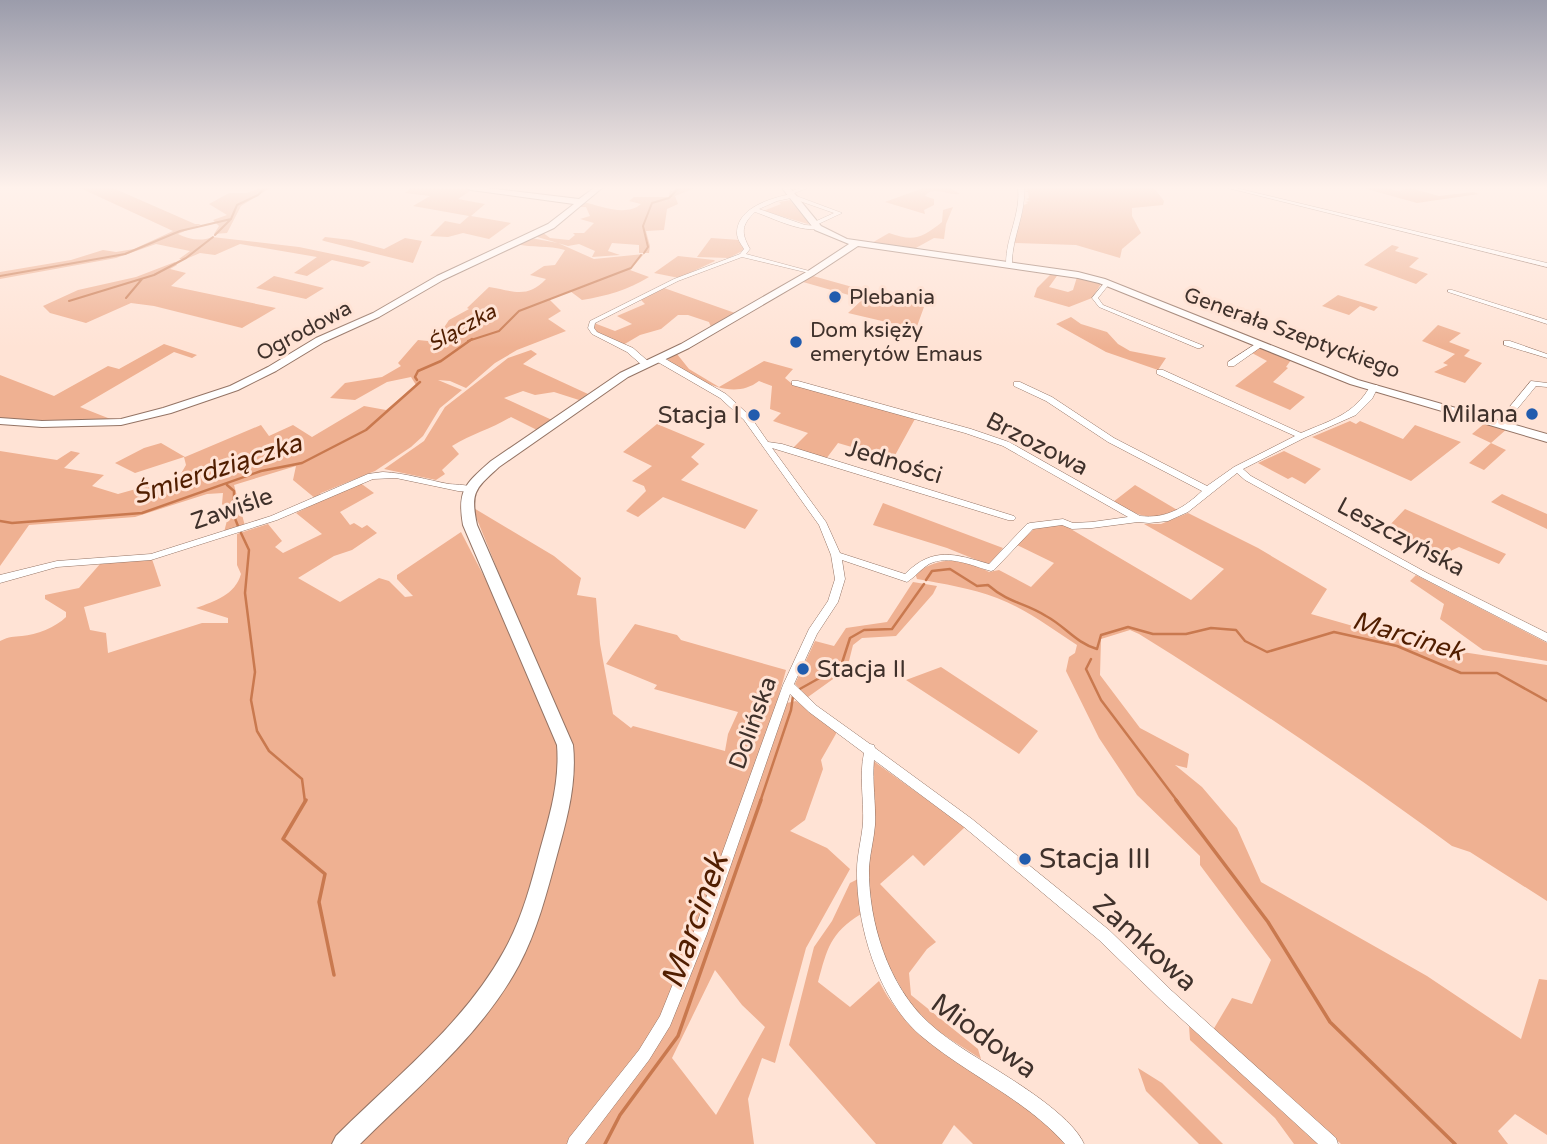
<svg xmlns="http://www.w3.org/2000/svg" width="1547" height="1144" font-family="'Varela Round',sans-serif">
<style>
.green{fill:#efb192;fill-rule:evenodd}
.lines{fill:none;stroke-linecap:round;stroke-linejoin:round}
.stream-far2{stroke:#c9794f;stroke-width:2}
.stream-far1{stroke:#c9794f;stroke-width:2.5}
.stream{stroke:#c9794f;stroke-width:3.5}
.street-casing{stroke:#947465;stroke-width:1}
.secondary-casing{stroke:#947465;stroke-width:2}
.street{fill:#fff;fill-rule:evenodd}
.secondary{fill:#fff;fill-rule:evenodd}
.poi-dot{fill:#215cae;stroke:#ffe3d5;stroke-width:2.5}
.labels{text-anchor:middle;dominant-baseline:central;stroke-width:6;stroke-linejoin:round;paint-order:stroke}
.far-poi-label{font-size:21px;fill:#3f312b;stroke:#ffe3d5;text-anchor:start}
.far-water-label{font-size:21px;font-style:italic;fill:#511e00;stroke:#ffe3d5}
.far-street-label{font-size:21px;fill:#3f312b;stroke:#ffe3d5}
.poi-label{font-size:24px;fill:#3f312b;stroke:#ffe3d5;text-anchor:end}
.street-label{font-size:24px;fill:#3f312b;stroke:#ffe3d5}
.water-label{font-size:26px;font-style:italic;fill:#511e00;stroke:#ffe3d5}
.near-poi-label{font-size:28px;fill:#3f312b;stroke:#ffe3d5;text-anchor:start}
.near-street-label{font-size:28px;fill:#3f312b;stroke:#ffe3d5}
.near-water-label{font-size:32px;font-style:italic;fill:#511e00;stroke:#ffe3d5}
</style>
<rect width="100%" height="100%" fill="#ffe3d5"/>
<path class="green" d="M80 188H113L195 224H201L178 234C188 239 201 242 212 237L299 247 371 262 363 267 332 260 307 276 294 273 317 257 240 244 215 255 200 253 186 259H179L190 251 156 244 116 258 0 279V272L71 260 103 250 116 252 134 249 173 231Z
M261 188H270L241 206 227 233 214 234 219 226 213 220 227 215 209 204 229 193H247Z
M411 188 473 189 458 199 485 204 471 216 511 223 489 239 463 233 448 237 430 236 445 221 460 224 469 216 413 206 430 196 405 193Z
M677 188H695L675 196 678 204 667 209 664 230 646 231 650 246 649 253H639V245L612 243 608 251 620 255 592 257 595 251 579 244 568 246 534 236 542 232 550 238 569 240 575 235 573 233H584L594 223 580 219 590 216 586 207H578L583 202C601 206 626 217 641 204L629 201 634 197H669L670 189 672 191Z
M923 188H951L960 194C948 196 933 185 925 196L934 199V205L924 210 925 214 885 202Z
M1027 188H1154L1164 201 1163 205 1132 208V216L1141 233 1122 249 1120 258 1076 245 1014 243 1024 205 1028 203 1025 202 1030 201 1026 199 1029 198 1028 192H1025L1029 190 1024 189Z
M1363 188H1388L1398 191 1410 188 1439 196 1473 192 1479 194 1417 203Z
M790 200 809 223 808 224 763 211 781 204 779 202Z
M953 207 946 224 944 239 934 238 914 249 870 244 889 233C914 242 922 238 942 222L943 210Z
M325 237 351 240 384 249 405 238 422 241 413 263 324 241 322 240Z
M531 238 558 243 594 259 644 254 630 270 649 277C628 290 606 296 582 300L570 291 549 299 561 311 548 319 566 331 517 350 495 363 466 388 450 381 438 380 462 390 440 408 423 436 411 447 375 471 321 493 316 499 293 480 296 466 234 485 245 526 224 532 229 513 222 504 223 493 207 494 135 517 29 525 0 566V451L57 460 71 451 80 453 64 468 104 475 92 486 118 494 179 477 186 465 184 457 135 473 115 463 144 448 161 443 185 457 261 425 269 436 293 425 312 437 364 406 386 410 416 385 411 377 387 382 355 400 330 398 345 383 382 377 401 366 398 363 418 340 438 342 449 333 443 329 449 320 469 309 467 308 489 287C514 291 527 299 546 279L530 275 544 266 555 265 565 250C548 245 533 248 516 244Z
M711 238 740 240 745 247 744 250 729 258 697 257Z
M1392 245 1399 247 1395 251 1419 258 1409 267 1428 274 1416 284 1364 265Z
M678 256 714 260 715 261 679 278 654 273Z
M175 262 177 265 170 269 186 273 171 286 276 308 242 328 154 306 131 303 86 323 50 313 43 306 78 290 136 277Z
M1053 272 1059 273 1049 287 1068 292 1073 290 1077 277 1101 284 1092 298 1069 307 1034 297 1037 288Z
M274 276 324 288 306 299 256 288Z
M813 276 924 307 916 329 848 313 863 299 803 282Z
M664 288 735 313 711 327 709 322 688 315H678L661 329 640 335 623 345 596 333 593 327 594 323 615 331 632 324 617 316 645 304 640 299Z
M1338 295 1378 307 1374 311 1360 306 1349 315 1322 306Z
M1071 317 1081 324 1107 332 1118 344 1130 351 1166 358 1158 370 1106 352 1056 324Z
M1438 325 1461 333 1449 342 1470 350 1464 356 1482 363 1465 383 1434 372 1448 365 1443 363 1455 354 1422 341Z
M164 344 197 355 192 358 174 352 80 407 113 420 42 423 0 419V375L54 396 108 366 119 369Z
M1260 348 1291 360 1286 367 1288 368 1273 382 1305 397 1290 410 1235 386 1267 361 1252 353Z
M531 350 537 354 523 364 588 394 579 400 554 392 535 395 523 391 504 398 552 420 537 430 511 417C491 429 472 434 452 446L459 454 442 470 445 474 436 480 384 469 424 441 445 407 508 358Z
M677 354 689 369 719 387 764 361 793 369 785 378 791 383 916 417 893 459 838 443 826 459 792 449 808 433 773 421 781 413 770 409 772 386 759 381C730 403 695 377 669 362L668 359Z
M1350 421 1356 424 1360 421 1403 439 1415 425 1461 442 1411 481 1312 437Z
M1485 423 1508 428 1491 443 1506 450 1484 470 1469 463 1491 443 1472 434Z
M657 424 705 444 691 457 699 464 681 480 758 510 745 529 663 497 638 517 626 511 646 491 644 486 632 481 652 466 623 452Z
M1284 451 1321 469 1305 484 1292 477 1288 479 1258 463Z
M359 482 374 493 340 512 350 525 354 523 362 528 367 525 377 533 352 550 334 556 298 578 340 602 379 578 389 581 405 597 413 596 397 579V575L461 532 492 592 506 591 472 507 554 556 581 578 577 595 596 598 600 644 613 714 631 728 633 726 725 751 728 734 738 712 654 689 657 685 606 664 635 624 677 635 681 640 786 670 774 713 690 943 702 947 787 703 796 701 837 732 821 760 823 769 805 820 790 831 827 848 850 869 806 948 775 1063 762 1058 748 1099 754 1144H0V641C10 636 13 637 22 636 36 635 56 627 66 617V612L45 599V595L79 588 100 564 152 559 161 586 84 607 90 630 106 633 108 653 202 623H228V618L196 608C215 601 235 595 241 574L237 565V534L268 524 282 541 275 547 283 553 322 534 296 513ZM715 970 742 1005 765 1027 716 1115 672 1058Z
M1135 485 1179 511C1153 523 1136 515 1113 502Z
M1502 494 1547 514V529L1491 502Z
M883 503 1003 548 989 565 947 548 873 525Z
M1405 509 1506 554 1499 564 1459 547 1444 554 1387 528Z
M1188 513 1258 548 1327 589 1311 614 1423 646 1547 665V901L1470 852 1452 846C1350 771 1247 701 1139 634L1130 630 1101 639 1100 675 1140 728 1189 754 1187 768 1175 765 1202 787 1237 828 1261 882 1427 976 1521 1039 1539 979 1547 980V1135L1515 1114 1498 1131 1508 1144H1341L1213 1030 1232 998 1252 1004 1271 960 1200 865V856L1137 795 1099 738 1066 671 1069 657 1075 653 1077 645C1051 628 1026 609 997 598 971 588 944 584 917 579L915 573C943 556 961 557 989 572L999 570 1031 587 1054 563 1017 545 1036 527 1064 525 1191 600 1224 569 1144 524H1161Z
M1416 575 1547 643V661L1483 650 1440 619 1444 604 1410 581Z
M913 582 937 586 933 594 896 636 862 638 853 645 847 669 808 697 795 684 815 641 834 646 846 628 887 622Z
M941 667 1038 731 1019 754 906 680Z
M872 760 965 827 924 866 913 855 880 884 936 942 927 949 909 973 911 995 978 1049 981 1059C962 1046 940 1034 923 1020 912 1010 906 997 899 984 857 913 869 838 872 760Z
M858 879 861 914C830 933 827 949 818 982L850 1007 879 981C908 1041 962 1057 1013 1092 1033 1106 1051 1127 1068 1144H973L954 1125 942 1144H876L789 1045 814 947 832 921 850 883Z
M1189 1026 1318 1144H1294L1275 1118 1190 1040Z
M1138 1068 1162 1083 1223 1144H1199L1146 1091Z"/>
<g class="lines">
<path class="stream-far2" d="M215 235 231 219 237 205 258 195 265 188
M644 253 648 247 643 226 652 203 669 198 679 188
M0 276 125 254 180 231 231 219
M126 298 142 279
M69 301 154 275 186 258 213 237
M468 341 499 331 519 311 631 268 641 255"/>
<path class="stream-far1" d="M417 380 415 377 418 371 441 361 472 339
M227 485 234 491V516L238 526
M0 521 12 523 142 513 261 471 302 463 366 430 420 382
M241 533 249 550 245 593 255 672 251 700 257 731 269 751 302 779 305 802
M926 580 932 571 950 569 977 586 988 585C1010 604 1024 602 1046 616 1065 626 1076 643 1097 649L1101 635 1128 627 1153 634H1186L1211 628 1236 630 1245 641 1267 652 1334 632 1397 646 1461 673H1497L1547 701
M1091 659 1086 669 1101 700 1178 802
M798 690 841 666 850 638 864 630 892 629 924 584
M760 802 791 710 793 696"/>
<path class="stream" d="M306 800 283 839 325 874 319 902 334 975
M1176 800 1268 922 1330 1022 1455 1144
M605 1144 620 1115 678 1036 761 800"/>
<g class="street-casing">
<path id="street" d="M801 188H808L789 195 786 193Z
M1018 188H1024C1026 214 1012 237 1012 263L1009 265 1006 263C1006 237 1021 214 1018 188Z
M1228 188H1236L1547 263V267Z
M791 194 842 213 814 226 811 224 812 223 834 213 791 198 777 201 759 209 805 225 818 226 821 228C803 234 773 218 755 212 741 225 741 233 750 249L746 254 813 272V274L742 257 678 281 595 323 594 328 597 332 633 348 649 362V366H643L627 352 592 334 588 328 590 321 674 279 740 254 744 249C741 244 737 239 737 233 737 207 772 198 791 194Z
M1105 282 1110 283 1098 298 1103 305 1204 346 1200 348H1197L1099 307 1092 298Z
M1448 290H1452L1547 320V324L1448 292Z
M1504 341H1510L1547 354V358L1504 345Z
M1257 343H1263L1264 345 1234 366H1228V362Z
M656 357H662L726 394 750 416 768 442 782 444 1014 516 1016 518 1014 520H1008L772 448 826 522 840 553 905 574C933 546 955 554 989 564L1027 524 1030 523 1063 519 1073 523 1092 522 1128 517 1003 446 965 433 792 385V381H798L971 429 1009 442 1140 516C1166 519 1184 508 1202 491L1108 442 1046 401 1014 386V382H1020L1052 397 1114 438 1207 486 1234 467 1295 436 1157 374V370H1163L1301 433C1331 420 1354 415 1371 385H1377L1378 387 1372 399 1356 415 1304 438 1243 469 1251 476 1427 573 1547 633V642L1421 577 1245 480 1237 473 1188 512 1168 521 1149 523 1138 522 1092 528 1072 529 1062 525 1033 529 994 570 991 571C973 566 948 554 929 564 921 569 915 577 907 582L842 560 845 579 838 602 817 634 794 684 817 706 870 744 874 745 875 748 972 819 1109 930 1172 991 1336 1138 1338 1144H1318L1162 1001 1099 940 964 827 874 760C872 782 876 803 875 825 874 839 870 853 869 867 868 921 888 986 929 1023 953 1045 982 1060 1008 1077 1030 1091 1074 1120 1084 1144H1065C1024 1098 967 1075 920 1035 878 999 856 924 857 870 857 854 862 838 863 822 864 799 859 776 864 753L809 712 790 694 707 934 670 1026 649 1060 585 1144H567L569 1138 639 1050 660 1016 693 934 783 685 809 629 828 601 835 579 831 555 819 525 744 420 720 398 656 361Z
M1531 381 1547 383V387L1536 386 1504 425H1498V421Z
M383 472C406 473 427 480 449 484 458 485 468 484 475 489L471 492 458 491 396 478 373 479 277 520 151 560 57 567 0 583V575L57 561 151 554 271 516 368 474Z"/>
</g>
<g class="secondary-casing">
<path id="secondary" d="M467 188H486L579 199 594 188H602L554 228 443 280 379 317 324 342 276 371 238 390 171 413 121 425 42 427 0 424V418L42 421 121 419 163 408 230 386 268 367 316 338 373 313 437 276 548 224 574 204 471 190Z
M782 188H790L821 226 847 239 1078 272 1105 279 1358 380 1547 434V442L1350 384 1099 283 1078 278 858 246 814 275 689 348 628 377 499 467C475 489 470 492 477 525L573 745C577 783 567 819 557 855 547 892 537 931 519 965 481 1036 416 1088 360 1144H332L336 1136C394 1078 464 1024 504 951 522 919 531 884 540 850 550 815 560 781 557 745L463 525C457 490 465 484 491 461L620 373 681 344 808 271 849 244 815 230Z"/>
</g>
<use href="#street" class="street"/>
<use href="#secondary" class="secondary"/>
</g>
<linearGradient id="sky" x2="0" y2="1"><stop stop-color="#9b9cab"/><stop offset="0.54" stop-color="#fff2ec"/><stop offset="1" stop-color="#fff2ec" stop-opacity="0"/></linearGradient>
<rect width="1547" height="348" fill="url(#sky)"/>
<g class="poi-dot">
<circle cx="835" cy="297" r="7"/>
<circle cx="796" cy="342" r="7"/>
<circle cx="1532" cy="414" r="7"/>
<circle cx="754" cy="415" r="7"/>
<circle cx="803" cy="669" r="7"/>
<circle cx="1025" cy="859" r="7"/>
</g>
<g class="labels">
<g class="far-poi-label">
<text x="849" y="297">Plebania</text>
<text x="810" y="330">Dom księży<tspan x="810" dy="24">emerytów Emaus</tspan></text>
</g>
<g class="far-water-label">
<text transform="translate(462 328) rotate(-29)">Ślączka</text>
</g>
<g class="far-street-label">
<text transform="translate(304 331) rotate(-28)">Ogrodowa</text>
<text transform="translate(1292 333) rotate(20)">Generała Szeptyckiego</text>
</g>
<g class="poi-label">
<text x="1518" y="414">Milana</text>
<text x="740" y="415">Stacja I</text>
<text x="817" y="669" text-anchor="start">Stacja II</text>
</g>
<g class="street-label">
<text transform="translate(1037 444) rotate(27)">Brzozowa</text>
<text transform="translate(894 462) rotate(17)">Jedności</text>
<text transform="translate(232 509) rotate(-19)">Zawiśle</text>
<text transform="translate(1401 537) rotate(28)">Leszczyńska</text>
<text transform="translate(753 723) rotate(-70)">Dolińska</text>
</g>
<g class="water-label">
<text transform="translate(217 469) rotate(-18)">Śmierdziączka</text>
<text transform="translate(1408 636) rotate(17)">Marcinek</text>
</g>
<g class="near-poi-label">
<text x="1039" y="859">Stacja III</text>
</g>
<g class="near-street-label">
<text transform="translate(1145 943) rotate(42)">Zamkowa</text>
<text transform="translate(984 1036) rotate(36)">Miodowa</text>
</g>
<g class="near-water-label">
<text transform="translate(695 921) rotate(-70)">Marcinek</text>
</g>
</g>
</svg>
